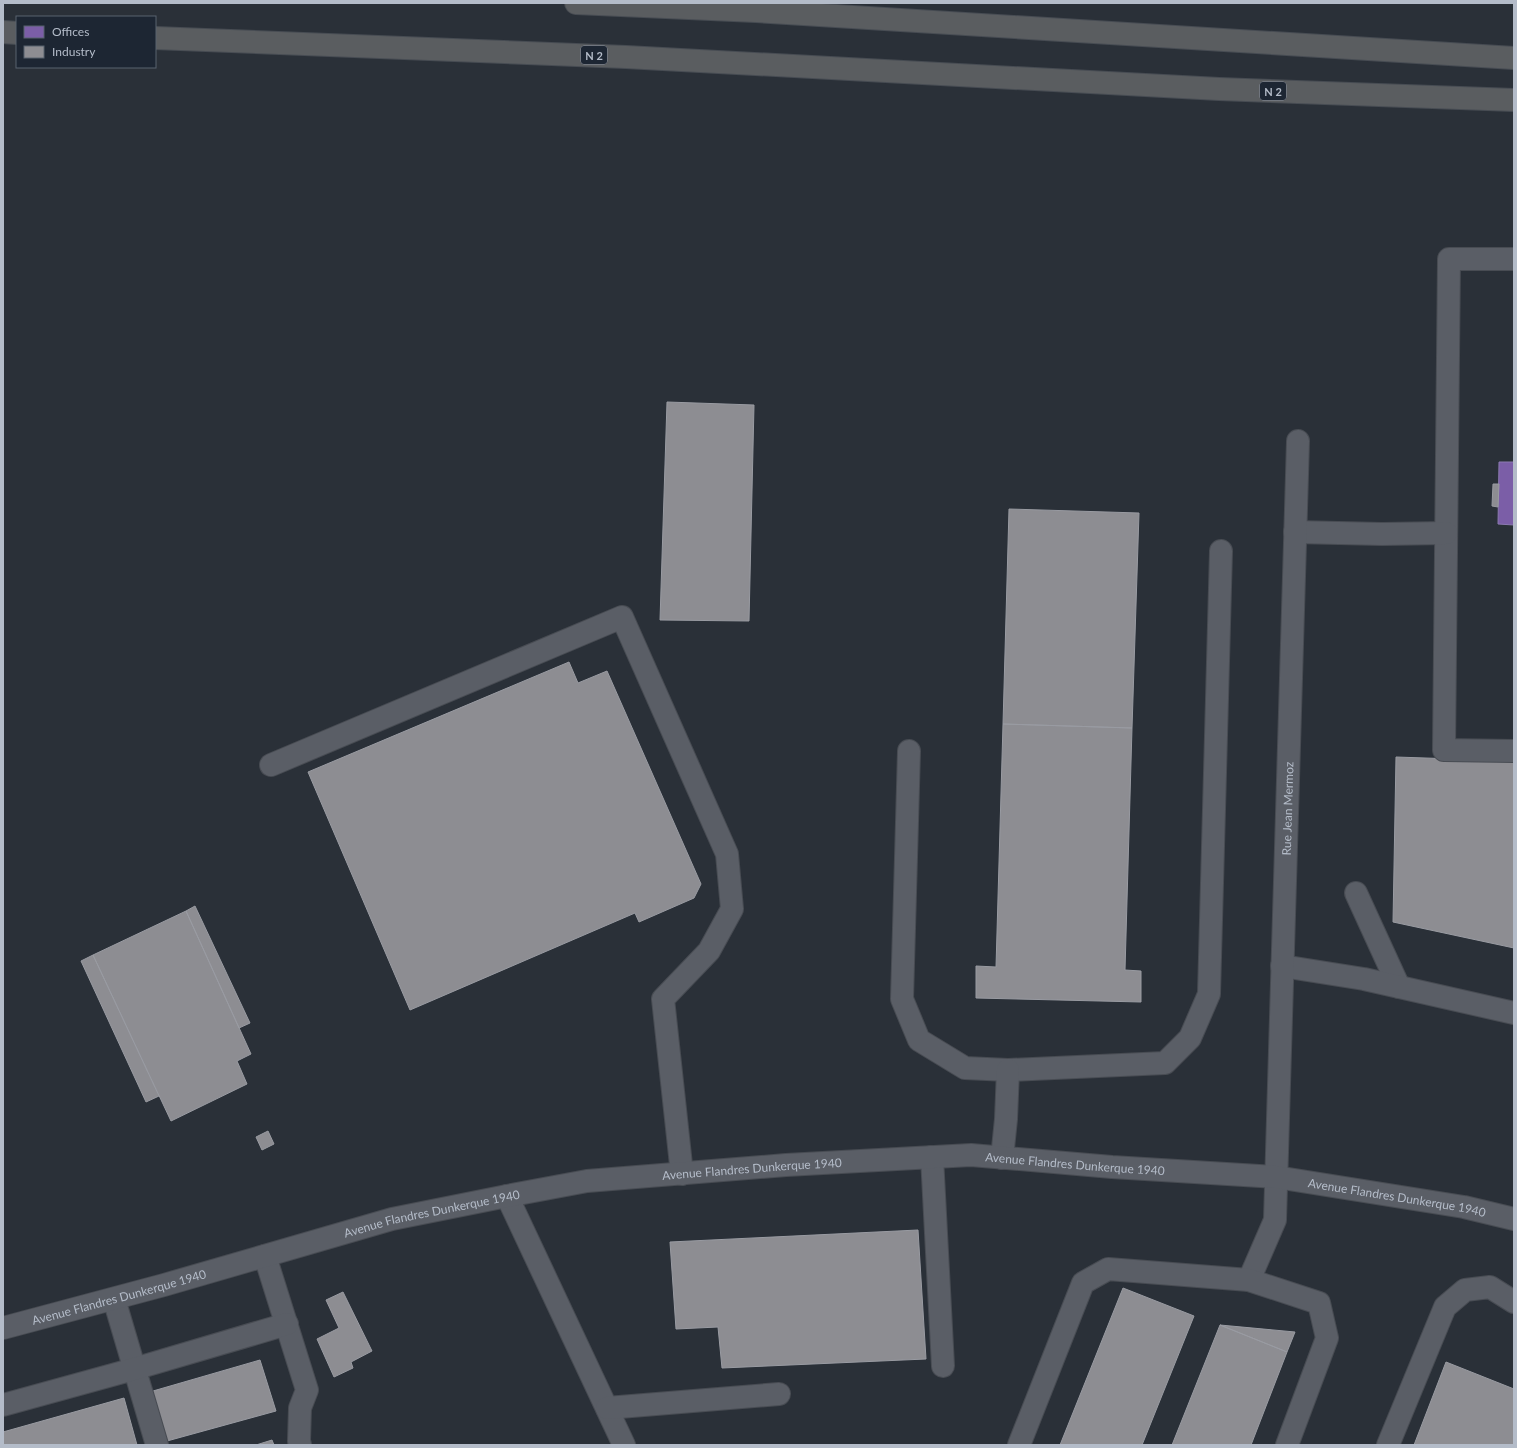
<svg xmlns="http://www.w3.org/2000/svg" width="1517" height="1448" font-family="Lato,sans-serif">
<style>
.offices{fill:#7b5ea7;stroke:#8c7ab1}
.industry{fill:#8d8d92;stroke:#999ba2}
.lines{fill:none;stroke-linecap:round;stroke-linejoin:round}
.minor-casing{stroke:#484c53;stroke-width:24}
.highway-casing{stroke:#474c53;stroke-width:24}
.minor{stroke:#5a5e66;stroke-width:22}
.highway{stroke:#5a5d60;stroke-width:22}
.labels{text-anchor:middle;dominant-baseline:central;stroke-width:4;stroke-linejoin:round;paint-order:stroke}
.shield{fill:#1d2633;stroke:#878f9c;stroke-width:1}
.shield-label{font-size:11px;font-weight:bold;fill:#b4bcc9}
.street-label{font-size:12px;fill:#b4bcc9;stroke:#1d2633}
</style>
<rect width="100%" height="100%" fill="#2a3038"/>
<path class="offices" d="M1499 462H1514V525L1498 524Z"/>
<path class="industry" d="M667 402 754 405 749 621 660 620Z
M1493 484H1499L1498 507 1492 506Z
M1009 509 1139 513 1132 728 1003 724Z
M569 662 578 683 607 671 701 884 694 898 639 922 635 913 410 1010 308 772Z
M1003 724 1132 728 1125 970 1141 971V1002L976 998V966L996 967Z
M1396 757 1514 761V948L1393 922Z
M195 906 250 1023 239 1028 186 911Z
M186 911 251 1054 237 1061 247 1084 171 1121 93 955Z
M93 955 159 1096 146 1102 81 961Z
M268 1131 274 1144 262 1150 256 1137Z
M918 1230 926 1359 722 1368 718 1327 676 1329 670 1242Z
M1123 1288 1194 1316 1142 1445H1060Z
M343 1292 372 1351 351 1362 353 1368 334 1377 317 1339 339 1328 326 1300Z
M1220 1325 1295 1332 1287 1352Z
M1220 1325 1287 1352 1251 1445H1172Z
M260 1360 276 1411 167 1441 153 1391Z
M1446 1362 1514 1389V1445H1414Z
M124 1398 137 1445H3V1432Z
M272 1440 274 1445H256Z"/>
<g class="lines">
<g class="minor-casing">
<g id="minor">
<path d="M1514 259H1449L1444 750 1514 751"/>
<path d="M1295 532 1382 534 1446 533"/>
<path d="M909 751 902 999 919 1040 965 1068 1008 1070 1165 1063 1190 1038 1209 994 1221 551"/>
<path d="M271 765 622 617 727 854 732 909 709 951 663 999 682 1174"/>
<path d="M1356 893 1399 987"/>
<path d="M1282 966 1364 979 1514 1013"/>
<path d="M932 1157 943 1366"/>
<path d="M1002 1158 1006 1119 1008 1070"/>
<path d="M507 1196 624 1445"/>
<path d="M265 1256 307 1390 300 1408 299 1441 300 1445"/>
<path id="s1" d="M1249 1280 1275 1220 1298 441"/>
<path d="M114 1299 157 1445"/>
<path id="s2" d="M3 1328 164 1285 392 1219 507 1196 587 1181 786 1165 971 1155 1112 1167 1276 1177 1464 1207 1514 1219"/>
<path d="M3 1405 134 1369 287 1324"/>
<path d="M607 1408 779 1394"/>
<path d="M1019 1445 1083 1283 1108 1269 1249 1280 1319 1303 1327 1338 1287 1445"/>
<path d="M1388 1445 1445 1307 1465 1290 1490 1287 1514 1302"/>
</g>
</g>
<g class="highway-casing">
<path id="highway" d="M576 3 756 11 1514 58
M3 32 17 33
M155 38 626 57 1219 89 1514 100"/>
</g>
<use href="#minor" class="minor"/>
<use href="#highway" class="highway"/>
</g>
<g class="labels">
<g class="shield">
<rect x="581" y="46" width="26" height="18" rx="3"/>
<rect x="1260" y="82" width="26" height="18" rx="3"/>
</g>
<g class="shield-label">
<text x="594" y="55">N 2</text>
<text x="1273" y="91">N 2</text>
</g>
<g class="street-label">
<text stroke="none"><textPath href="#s1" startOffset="477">Rue Jean Mermoz</textPath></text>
<text stroke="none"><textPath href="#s2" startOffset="1092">Avenue Flandres Dunkerque 1940</textPath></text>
<text stroke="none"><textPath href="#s2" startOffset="768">Avenue Flandres Dunkerque 1940</textPath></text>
<text stroke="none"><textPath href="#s2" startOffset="1416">Avenue Flandres Dunkerque 1940</textPath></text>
<text stroke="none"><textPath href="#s2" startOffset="444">Avenue Flandres Dunkerque 1940</textPath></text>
<text stroke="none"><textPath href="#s2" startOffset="120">Avenue Flandres Dunkerque 1940</textPath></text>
</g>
</g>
<rect width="1517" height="1448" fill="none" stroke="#b4bcc9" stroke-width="8"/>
<rect x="16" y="16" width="140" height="52" fill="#1d2633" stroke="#59626f"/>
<rect x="24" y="26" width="20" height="12" fill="#7b5ea7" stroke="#59626f"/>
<text x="52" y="36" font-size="12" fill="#b4bcc9">Offices</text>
<rect x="24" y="46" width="20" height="12" fill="#8d8d92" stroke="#59626f"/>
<text x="52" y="56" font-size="12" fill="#b4bcc9">Industry</text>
</svg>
